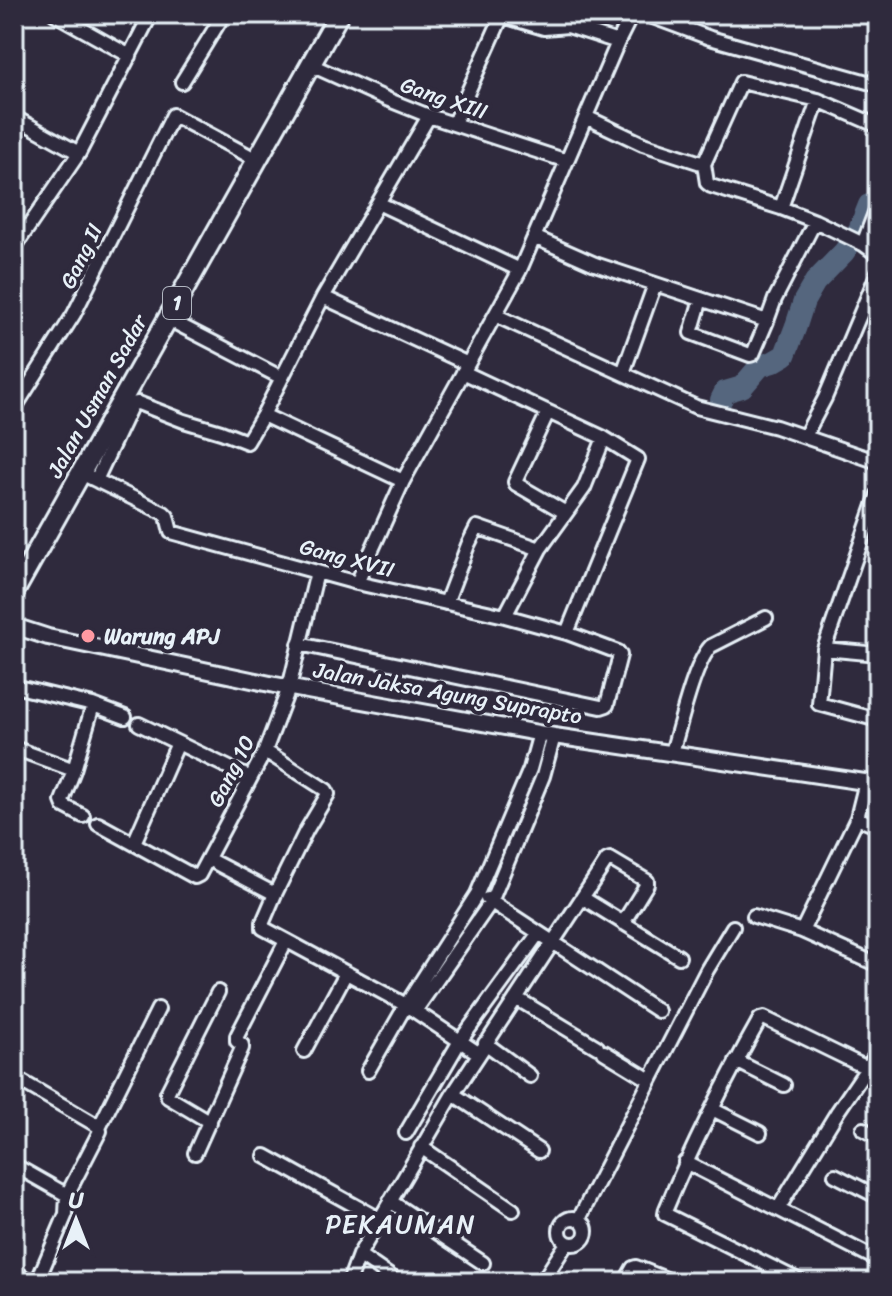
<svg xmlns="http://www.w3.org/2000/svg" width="892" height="1296" font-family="Sriracha,sans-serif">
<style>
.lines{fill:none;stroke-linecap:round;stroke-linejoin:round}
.river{stroke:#55667e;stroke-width:22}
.minor-casing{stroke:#e8f1f8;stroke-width:18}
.major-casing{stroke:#e8f1f8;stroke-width:20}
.highway-casing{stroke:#e8f1f8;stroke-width:24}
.minor{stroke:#2f2a3d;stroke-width:12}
.major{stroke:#2f2a3d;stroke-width:14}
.highway{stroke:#2f2a3d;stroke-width:18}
.poi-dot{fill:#ff9aa2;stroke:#2f2a3d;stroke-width:3}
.labels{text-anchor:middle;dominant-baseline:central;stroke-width:8;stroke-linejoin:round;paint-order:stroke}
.shield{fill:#2f2a3d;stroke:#b0b5c0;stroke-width:2}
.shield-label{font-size:20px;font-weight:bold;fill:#e8f1f8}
.street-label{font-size:22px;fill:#e8f1f8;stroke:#2f2a3d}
.poi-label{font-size:22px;font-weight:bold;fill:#e8f1f8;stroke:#2f2a3d;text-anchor:start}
.quarter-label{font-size:26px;letter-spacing:2px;fill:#e8f1f8;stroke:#2f2a3d}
</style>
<rect width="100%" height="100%" fill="#2f2a3d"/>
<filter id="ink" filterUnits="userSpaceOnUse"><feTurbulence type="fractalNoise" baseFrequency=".0125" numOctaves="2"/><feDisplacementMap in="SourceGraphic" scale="16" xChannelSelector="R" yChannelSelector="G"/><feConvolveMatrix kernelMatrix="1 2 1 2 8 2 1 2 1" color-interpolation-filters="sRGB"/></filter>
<g filter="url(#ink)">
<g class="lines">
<path class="river" d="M721 400 725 392 742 387 760 366 773 362 785 355 796 326 804 301 815 282 844 252 859 230 869 205 878 203"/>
<g class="minor-casing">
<path id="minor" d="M55 14 130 56
M645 14 710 38 878 85
M14 16 15 14
M311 65 389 100 429 116 567 161
M182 82 224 14
M14 117 79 153
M586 117 643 144 704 164 707 183 711 186 781 208 815 221 863 244 878 255
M454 123 501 18 507 17 544 28 568 26 618 42
M704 164 741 82 818 100 878 126
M378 203 520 270
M781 208 818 100
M534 237 595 264 767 321 775 299 815 221
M863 244 878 205
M14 248 79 153 151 14
M323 297 468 364
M701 299 691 333 750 355 753 354 767 321
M495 315 696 407 776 427 878 462
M168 319 282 378
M463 372 604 438 638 459 567 633
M623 373 655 284
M14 409 74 314 173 115 257 160
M548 412 515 482 516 484 566 513
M263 415 403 481
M805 436 825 398 878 272
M81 473 164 513 167 516 171 532 357 583 505 616 567 633 618 652 620 655 607 705 601 707 299 644
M99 482 98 476 132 404 138 403 184 421 221 432 247 442 263 415 323 297 429 116
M878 494 824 649 878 654
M357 583 403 481 520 270 618 42 632 14
M446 603 468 545 477 527 540 549
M505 616 540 549 584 488 604 438
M824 649 819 704 878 720
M14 686 93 705 125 717
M139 724 250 778
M14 748 74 770
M265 751 326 790 328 794 306 831 275 894 263 922V928L406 1005 478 1053
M672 752C680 727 694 663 711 646L766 618
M83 816 64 806 62 801 74 770 93 705
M857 818 878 827
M98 824 195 877 199 875 265 751 289 688 317 572
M134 843 178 743
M208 859 275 894
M583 898 679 957
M487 899 658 1011
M754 916 802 931 878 965
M802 931 857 818 866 782
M516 998 597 1047
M415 1011 491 902 543 776 554 736
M485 1043 530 1076
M304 1051 346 973
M604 1052 650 1080
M736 1061 784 1085
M368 1071 406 1005 477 894 530 769 540 733
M14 1077 98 1126 100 1131 67 1195 14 1165
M453 1094 539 1151
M712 1109 760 1133
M210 1122 168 1097 167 1093 218 992
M99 1128 158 1009
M863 1129 878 1137
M406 1133 460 1041 538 934
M421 1147 513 1210
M195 1153 242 1048V1045L237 1041V1036L286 941
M265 1156 379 1219
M685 1162 878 1260
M835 1175 878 1197
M390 1201 483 1263
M778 1209 838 1111 878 1052
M560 1231a13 13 0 1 1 26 0a13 13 0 1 1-26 0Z
M579 1219 707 970 733 927
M359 1255 398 1282
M37 1282 66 1214 67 1195
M349 1282 359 1255 453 1094 607 860 610 859 647 881V884L623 923
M542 1282 567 1243
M625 1282 633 1268 636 1267 674 1282
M802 1282 667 1215 665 1214 666 1209C693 1144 725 1081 760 1019L764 1018 867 1068"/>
</g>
<g class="major-casing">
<path id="major" d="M14 626 48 637 275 685 554 736 878 784
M14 1272 29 1282"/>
</g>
<g class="highway-casing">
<path id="highway" d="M14 592 339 14"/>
</g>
<use href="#minor" class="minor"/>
<use href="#major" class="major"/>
<use href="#highway" class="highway"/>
</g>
</g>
<circle class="poi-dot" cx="88" cy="636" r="8"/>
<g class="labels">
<rect class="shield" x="163" y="287" width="28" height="32" rx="6"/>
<g class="shield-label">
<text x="177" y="303">1</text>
</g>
<g class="street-label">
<text transform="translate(444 98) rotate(19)">Gang XIII</text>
<text transform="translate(81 256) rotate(-64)">Gang II</text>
<text transform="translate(97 396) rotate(-61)">Jalan Usman Sadar</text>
<text transform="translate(347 558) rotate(15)">Gang XVII</text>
<text transform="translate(448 693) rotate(10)">Jalan Jaksa Agung Suprapto</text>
<text transform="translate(231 771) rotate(-63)">Gang 10</text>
</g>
<g class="poi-label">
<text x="104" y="636">Warung APJ</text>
</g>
<g class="quarter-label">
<text x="401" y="1224">PEKAUMAN</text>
</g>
</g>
<rect width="892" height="1296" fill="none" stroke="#2f2a3d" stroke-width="48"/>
<rect x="24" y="24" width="844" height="1248" fill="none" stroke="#e8f1f8" stroke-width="3" filter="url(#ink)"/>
<g transform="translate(76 1220)" stroke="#2f2a3d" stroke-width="6" paint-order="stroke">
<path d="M0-6L14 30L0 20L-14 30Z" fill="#e8f1f8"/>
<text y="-12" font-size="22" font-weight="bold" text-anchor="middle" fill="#e8f1f8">U</text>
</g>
</svg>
